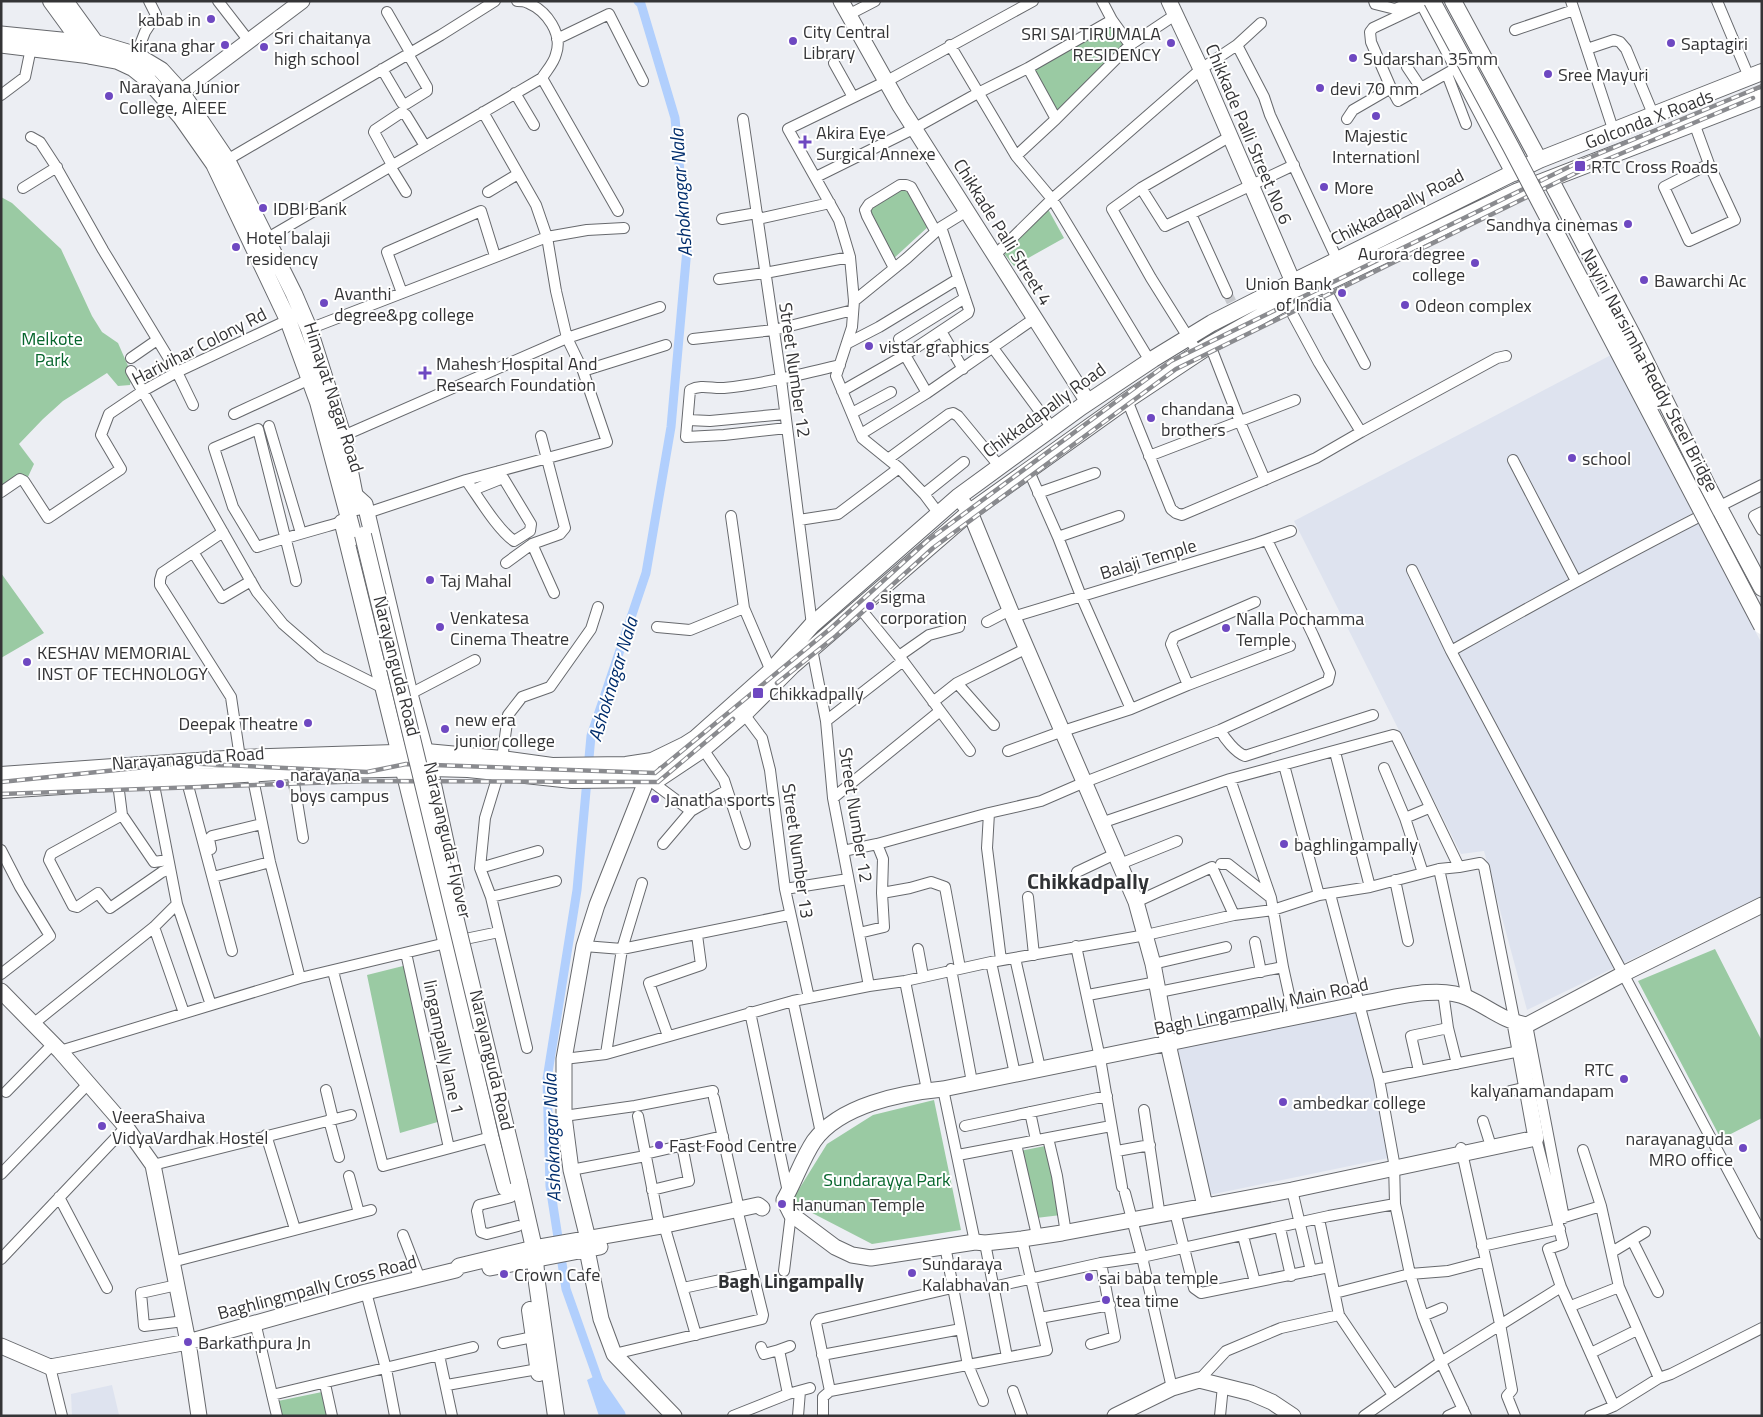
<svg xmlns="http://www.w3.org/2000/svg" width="1763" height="1417" font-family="'Titillium Web',sans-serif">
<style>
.built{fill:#dee3ef}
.green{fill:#9acaa3}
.water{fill:#b1cffd}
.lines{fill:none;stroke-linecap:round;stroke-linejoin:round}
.canal{stroke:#b1cffd;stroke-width:9}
.street-tunnel{stroke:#c7c9cd;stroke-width:10;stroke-dasharray:10 5;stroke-linecap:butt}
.street-casing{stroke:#67696d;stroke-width:12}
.secondary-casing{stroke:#67696d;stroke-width:17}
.primary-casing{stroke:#67696d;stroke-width:18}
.street{stroke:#fff;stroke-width:10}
.secondary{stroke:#fff;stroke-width:15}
.primary{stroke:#fff;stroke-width:16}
.rail-casing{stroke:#8a8b8f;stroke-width:4.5}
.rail{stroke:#fff;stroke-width:2.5;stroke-dasharray:8;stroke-linecap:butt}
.primary-bridge-casing{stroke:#67696d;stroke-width:18;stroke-linecap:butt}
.primary-bridge{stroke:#fff;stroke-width:16}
.poi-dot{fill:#6e48c1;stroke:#fff;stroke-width:2}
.labels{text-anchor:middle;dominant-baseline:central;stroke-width:4;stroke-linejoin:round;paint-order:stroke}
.poi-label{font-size:18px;fill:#343436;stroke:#fff;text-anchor:start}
.street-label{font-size:18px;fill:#343436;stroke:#fff}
.park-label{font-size:18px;fill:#07662d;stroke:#fff}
.water-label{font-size:19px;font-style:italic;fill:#002d6c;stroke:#fff}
.neighbourhood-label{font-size:19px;font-weight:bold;fill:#303235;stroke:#fff}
.district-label{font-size:22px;font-weight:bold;fill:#303235;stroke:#fff}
</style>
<rect width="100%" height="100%" fill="#eceef3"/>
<path class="built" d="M1611 355 1762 644V896L1527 1010 1484 851 1461 854 1294 521Z
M1355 1008 1393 1157 1209 1195 1173 1048Z
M112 1385 119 1415 72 1416 71 1394Z"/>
<path class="green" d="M1111 25 1125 48 1059 114 1032 69Z
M904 187 930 225 892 260 866 205Z
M1 197 12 203 61 249 92 316 102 332 118 343 132 375 130 385 118 386 107 373 63 401 43 419 19 444 34 464 27 479 1 494Z
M1048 209 1064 238 1014 266 1002 251Z
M1 573 44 633 1 658Z
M1715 949 1762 1041V1118L1721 1139 1638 981Z
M407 965 441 1121 400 1133 367 975Z
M934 1100 961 1230 872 1244 791 1202 827 1144 873 1115Z
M1045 1146 1061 1215 1036 1218 1020 1151Z
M322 1392 327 1416H281L278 1401Z"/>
<path class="water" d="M599 1374 625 1412 626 1416H599L587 1380Z"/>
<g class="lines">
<path class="canal" d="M600 1385 566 1289 550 1186 547 1079 577 890 591 736 646 573 671 427 687 249 675 118 641 4 638 1"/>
<path class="street-tunnel" d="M1227 293 1236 311"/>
<g class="street-casing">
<path id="street" d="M218 1 249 41
M1102 1 1112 20 1130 45
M1374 1 1375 4 1395 9 1414 1
M1571 1 1613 129
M1717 1 1749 77
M387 12 410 52
M848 15 875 1
M1515 30 1574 10
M557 39 609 14 643 81
M950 45 1016 156 1052 199 1150 361
M1237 45 1264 97 1270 115 1337 259
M1587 49 1614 40 1620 42 1626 49 1653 114
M136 55 145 32 156 15 149 1
M834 63 853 97
M1407 67 1421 88
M1028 68 1056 119
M382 69 402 103 406 104 427 91V87L408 54
M1447 74 1466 124
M542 78 618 211
M1391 88 1371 42 1370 32 1373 28 1424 4
M515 93 534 125
M1 95 25 77 31 48
M743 119 781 379 812 625
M1347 119 1353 110 1391 88 1398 101 1458 67
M1694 123 1709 164 1735 220 1689 241 1664 187 1709 164
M31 137 40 142 55 165 103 250 177 372 193 405
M1016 156 1056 119 1130 45 1175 15
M227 160 441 35 495 1
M392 165 374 132 375 130 402 112 406 115 425 146
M390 166 406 192
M816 177 915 128 978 93 1028 68 1112 20
M23 188 57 167
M1141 188 1165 226 1294 165
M488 192 518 174
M1191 214 1227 293
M722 219 757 213
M758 219 830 203
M266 239 542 78C547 70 554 63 556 54 563 34 547 11 528 3 525 1 520 1 517 1
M995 255 1052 199 1201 69 1237 45 1261 23
M894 268 867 216 865 210 869 204 900 185H906L911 187 936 232
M719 279 765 273 850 257
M1323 284 1365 364
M402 293 387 252 481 211 495 256
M854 301 907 258 941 227 967 211
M1286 302 1319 363 1361 432
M309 329 547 237 587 230 624 228
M941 331 963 369
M693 339 774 330 853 310
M899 339 965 298
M848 343 879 327 958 279
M1210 345 1240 422 1265 480
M993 348 1052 428
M1198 353 1151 278 1112 209 1141 188 1229 137
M905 355 927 393 1035 318
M131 358 157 340
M131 371 257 592 283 624 321 657 383 688
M583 371 666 345
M842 391 905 355 968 313 969 310 941 227
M1127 400 1171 509 1176 513 1182 515 1316 458 1361 432 1497 358 1506 356
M852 413 891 392
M234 414 310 379
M688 420 710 421 785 414
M269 426 301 533
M787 428 724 435 686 437 690 390C702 384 712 389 724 388 763 384 802 374 840 365
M861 434 927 393
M343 436 567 338 660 307
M1149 456 1295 400
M888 459 949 414 953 413 958 416 1000 467
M1513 460 1576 581
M1028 469 1058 537 1081 596 1131 709
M466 480C479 498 497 529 514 541L530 531 531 524 499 471
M473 490 503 478
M1 492 20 479 24 481 48 518 121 469 101 435 109 414 143 391 177 372 288 320
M1038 493 1095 473
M924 494 964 462
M1762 512 1754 516 1762 530
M367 513 466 480 607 442 583 371 567 338 556 291 547 237 536 205 483 112
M939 514 924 494 899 468 862 438 836 376 852 327 854 301 850 257 839 220 788 129 887 81 1033 1
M731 516 744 608 771 671
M799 520 838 514 899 468
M223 532 162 573 160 580V585L231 697 240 758 252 774 270 862 300 978
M1058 537 1119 516
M532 544 554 593
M193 552 222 598 251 581
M506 563 532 544 560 534 565 528 541 436
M1412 570 1451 651 1762 1234
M296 581 295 576 258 429 214 448 233 507 257 547C285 538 314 530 342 522
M859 607 903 661 970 751
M1013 617 1257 543 1291 531
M987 622 1010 610
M657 627 690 630 744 608
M812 649 826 721 833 798 869 986
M1451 651C1554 593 1657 537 1762 485
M899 656 929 635 959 627
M957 683 994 725
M1188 685 1171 644 1174 637 1255 602
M410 694 475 660
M933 702 957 683 1027 648
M744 714 762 738 770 770 785 889 809 998
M826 721 903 661
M1220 730C1225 739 1235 752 1245 756L1373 715
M703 749 724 780 745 844
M1008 751 1063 731 1131 709 1188 685 1290 646
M1335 752 1370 887
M502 759 508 715 522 697 550 687 591 629 598 607
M1284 765 1319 895
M1384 768 1405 818 1429 808
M292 771 303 838
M499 772 485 818 480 868 491 897 527 1048
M186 778 232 951
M648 779 691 811
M153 780 177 904 211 1005
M118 783 122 815 51 854 49 860 73 906 77 907 98 893 110 908 162 872 170 869
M833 798 940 711
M989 813 987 848 1001 960
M122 815 154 862 168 860
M1405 818 1423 873
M1101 823 1230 779 1393 735 1396 736 1459 867 1480 863 1484 867 1515 1023
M663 844 691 811 727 790
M211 849 209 839 212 836 262 824
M1 850 20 887 50 936 1 974
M843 851 877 844 989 813 1041 801 1085 782 1220 730 1328 681 1330 673 1313 635 1267 540
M1120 864 1177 841
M1221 864H1228L1270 897
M480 868 538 851
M1439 869 1467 997
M1077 872 1115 854
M213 877 270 862
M1395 880 1408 941
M785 889 848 879
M882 893 910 888 931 882 945 887 960 968
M1330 894 1379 1079 1394 1162 1395 1204 1410 1274 1423 1316 1441 1362 1466 1416
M491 897 556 881
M1028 897 1034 955
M1136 902 1212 867 1234 915
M154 927 184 1013
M859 933 884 927 882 893 883 859 877 844
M1255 942 1261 972
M584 946 622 949 789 915
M1076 946 1100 1058 1122 1187
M918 949 923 976
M406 953 449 1148
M1015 958 1040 1068
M991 962 1015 1074
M1153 964 1226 947
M1283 967 1294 1017
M951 969 972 1082
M333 971 383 1166 491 1137
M905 981 927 1090
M1159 992 1283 967 1271 898 1230 779
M1443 992 1448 1028 1457 1064
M1088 995 1157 982
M793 1001 821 1133
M750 1012 788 1192
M33 1024 154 927 177 904
M1527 1025 1564 1218
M668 1036 649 983 701 965 697 935
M60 1051 300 978 446 943 499 932
M606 1054 622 949 642 883
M564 1059 606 1054 793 1001 869 986 905 981 991 962 1146 935 1234 915 1273 910 1319 895 1370 887 1439 869 1459 867
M1419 1071 1411 1036 1448 1028
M1379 1079 1520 1051
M943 1089 975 1242
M326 1090 333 1119
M1510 1091 1527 1087
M6 1092 53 1044
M714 1098 739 1209
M1144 1110 1159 1210
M1030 1112 1036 1140
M564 1116 635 1106 713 1091
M638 1116 658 1218
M329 1120 339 1157
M1483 1121 1489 1140
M965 1126 1107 1096
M266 1135 295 1229
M1048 1138 1057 1176 1065 1227
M1536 1138 1563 1244 1548 1249 1561 1287 1614 1406
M1016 1144 1036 1231
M1461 1148 1500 1324 1512 1390 1507 1396 1515 1416
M1583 1150 1601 1206 1619 1287 1659 1378
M1117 1151 1150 1145
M645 1154 723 1136
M958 1155 1111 1126
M153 1165 351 1115
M571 1170 640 1157
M1 1174 88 1084
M349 1176 359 1213
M652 1190 689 1181 682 1145
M1292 1190 1311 1271
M1125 1193 1142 1257 1172 1388
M59 1197 107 1288
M511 1197 479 1205 477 1211 481 1232 487 1234 518 1226
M1175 1212 1194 1288 1201 1293 1329 1267
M1319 1219 1339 1315 1393 1395
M1558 1219 1601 1206
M1280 1228 1291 1276
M666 1232 696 1335
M403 1235 420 1279
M1243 1236 1255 1282
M1632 1240 1658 1292
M985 1243 1007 1357
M945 1246 968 1365 983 1401
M1482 1246 1560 1229
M1612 1252 1645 1232
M1 1259 126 1127
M172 1262 371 1210
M784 1271 791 1214
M177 1285 141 1293 144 1326 184 1321
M993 1287 1101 1263 1142 1257 1329 1216 1395 1204
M683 1288 753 1273
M366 1292 386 1369 395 1416
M1335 1293 1410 1274 1448 1271 1486 1261
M1571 1306 1619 1287
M1423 1316 1442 1308
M1040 1318 1110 1305
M255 1322 277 1416
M503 1343 533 1337
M1091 1344 1115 1337 1101 1263
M761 1347 764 1354 779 1350
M1591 1353 1637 1330
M614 1354 762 1319 763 1315 739 1217
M439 1355 452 1416
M822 1355 961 1329
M50 1367 62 1416
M1199 1380 1226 1351 1281 1328 1339 1315
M325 1384 332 1416
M447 1385 538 1369
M830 1391 816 1323 819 1319 952 1288
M1013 1391 1022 1416
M788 1394 779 1350 790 1346
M272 1395 473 1347
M733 1416 788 1394 810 1388
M798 1416 800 1391
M823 1416V1397L830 1391 1047 1350 1022 1239
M1220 1416 1223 1386
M1364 1416 1441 1362 1561 1287
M1448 1416 1463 1409
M1590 1416 1614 1406 1659 1378 1671 1374 1762 1328"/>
</g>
<g class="secondary-casing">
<path id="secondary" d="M841 1 900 106 1088 402
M1169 1 1201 69 1293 282
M1 34 81 42
M1 45 91 56
M173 102 181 92 302 1
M355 495 365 504 410 694 430 768 456 888
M958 497 970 512 1013 617 1136 902 1153 964 1168 1044 1205 1206
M342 522 446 943 491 1137 505 1188 510 1191
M1 991 60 1051 126 1127 153 1165 188 1342 199 1416
M784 1200C795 1181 802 1159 814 1141 840 1105 901 1093 943 1089L1359 1004C1391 999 1438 984 1468 998 1488 1007 1505 1022 1527 1025L1623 974 1762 905
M784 1200 791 1214 835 1247 852 1255 871 1258 975 1242 985 1243 1022 1239 1062 1233 1292 1190 1536 1138 1515 1023
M588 1239 571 1170 564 1116V1059L584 946 597 905 647 779 652 761
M587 1250 601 1319 614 1354 674 1416
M490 1268 600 1247
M1 1346 50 1367 188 1342 366 1292 456 1270 459 1266 534 1248 661 1226 758 1205 762 1208
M1115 1416 1172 1388 1199 1380 1251 1393 1272 1402 1293 1416"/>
</g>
<g class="primary-casing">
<path id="primary" d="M51 1 91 56 118 61 133 68 148 80 181 117 214 164 288 320 318 402 354 537
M65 1 99 48
M1423 1 1514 173
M1453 1 1539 160
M81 42 96 43 136 55 161 70 181 92 227 160 294 294 309 329 343 436 357 507
M1550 179 1635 340 1708 487 1762 588
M1 775 240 758 426 752 502 759 552 766 626 765 652 761 685 745 696 738 771 671 812 625 958 497 1081 407 1153 359 1212 323 1285 286 1539 160 1762 72
M1 790 292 771 430 768 468 769 572 780 658 779 703 749 744 714 792 666 970 512 1127 400 1210 345 1286 302 1516 192 1762 97
M519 1182 534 1248 537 1283 556 1416
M530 1310 539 1373"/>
</g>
<use href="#street" class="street"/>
<use href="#secondary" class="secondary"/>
<use href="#primary" class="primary"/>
<g class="rail-casing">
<path id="rail" d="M777 683 836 636 933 548 1176 369 1582 170 1753 98
M1 782 184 763 367 772 406 764 655 773 830 629 927 541 1171 361 1579 162 1762 86
M1 794 367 781 658 782 733 719"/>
</g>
<use href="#rail" class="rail"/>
<g class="primary-bridge-casing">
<path id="primary-bridge" d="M1432 1 1511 147 1762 626
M1605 302 1655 398
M363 535 519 1182"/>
</g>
<use href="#primary-bridge" class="primary-bridge"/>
</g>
<g class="poi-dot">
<circle cx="211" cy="19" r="5"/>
<circle cx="793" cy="41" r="5"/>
<circle cx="1171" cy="43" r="5"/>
<circle cx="1671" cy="43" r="5"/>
<circle cx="225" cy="45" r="5"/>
<circle cx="264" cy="47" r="5"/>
<circle cx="1353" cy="58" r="5"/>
<circle cx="1548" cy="74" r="5"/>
<circle cx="1320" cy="88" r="5"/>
<circle cx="109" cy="96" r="5"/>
<circle cx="1376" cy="116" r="5"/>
<path d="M802.5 134.5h5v5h5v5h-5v5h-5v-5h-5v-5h5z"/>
<rect x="1574" y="160" width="12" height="12" rx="2.5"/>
<circle cx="1324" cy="187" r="5"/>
<circle cx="263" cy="208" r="5"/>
<circle cx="1628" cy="224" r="5"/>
<circle cx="236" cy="247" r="5"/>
<circle cx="1475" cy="263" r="5"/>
<circle cx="1644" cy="280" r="5"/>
<circle cx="1342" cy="293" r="5"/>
<circle cx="324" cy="303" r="5"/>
<circle cx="1405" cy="305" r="5"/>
<circle cx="869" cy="346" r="5"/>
<path d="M422.5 365.5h5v5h5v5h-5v5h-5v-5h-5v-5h5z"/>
<circle cx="1151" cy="418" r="5"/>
<circle cx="1572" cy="458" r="5"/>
<circle cx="430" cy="580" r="5"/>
<circle cx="870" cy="606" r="5"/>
<circle cx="440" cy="627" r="5"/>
<circle cx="1226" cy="628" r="5"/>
<circle cx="27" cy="662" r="5"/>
<rect x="752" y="687" width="12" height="12" rx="2.5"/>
<circle cx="308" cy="723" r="5"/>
<circle cx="445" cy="729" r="5"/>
<circle cx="280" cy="784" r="5"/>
<circle cx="655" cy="799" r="5"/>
<circle cx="1284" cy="844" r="5"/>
<circle cx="1624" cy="1079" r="5"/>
<circle cx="1283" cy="1102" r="5"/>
<circle cx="102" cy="1126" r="5"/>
<circle cx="659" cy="1145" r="5"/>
<circle cx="1743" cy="1148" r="5"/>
<circle cx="782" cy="1204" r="5"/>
<circle cx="912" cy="1273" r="5"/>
<circle cx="504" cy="1274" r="5"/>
<circle cx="1089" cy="1277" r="5"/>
<circle cx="1106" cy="1300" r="5"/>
<circle cx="188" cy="1342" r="5"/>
</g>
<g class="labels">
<g class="poi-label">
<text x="201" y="19" text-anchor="end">kabab in</text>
<text x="803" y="31">City Central<tspan x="803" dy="21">Library</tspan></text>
<text x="1161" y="33" text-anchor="end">SRI SAI TIRUMALA<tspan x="1161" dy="21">RESIDENCY</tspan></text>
<text x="274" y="37">Sri chaitanya<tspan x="274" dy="21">high school</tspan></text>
<text x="1681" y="43">Saptagiri</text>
<text x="215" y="45" text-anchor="end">kirana ghar</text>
<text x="1363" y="58">Sudarshan 35mm</text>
<text x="1558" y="74">Sree Mayuri</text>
<text x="119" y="86">Narayana Junior<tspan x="119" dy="21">College, AIEEE</tspan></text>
<text x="1330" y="88">devi 70 mm</text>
<text x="816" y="132">Akira Eye<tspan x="816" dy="21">Surgical Annexe</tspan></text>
<text x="1376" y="135" text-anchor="middle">Majestic<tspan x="1376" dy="21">Internationl</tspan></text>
<text x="1591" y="166">RTC Cross Roads</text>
<text x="1334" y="187">More</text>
<text x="273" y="208">IDBI Bank</text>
<text x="1618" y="224" text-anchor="end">Sandhya cinemas</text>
<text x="246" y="237">Hotel balaji<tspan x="246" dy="21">residency</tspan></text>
<text x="1465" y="253" text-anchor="end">Aurora degree<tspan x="1465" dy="21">college</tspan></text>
<text x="1654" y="280">Bawarchi Ac</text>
<text x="1332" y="283" text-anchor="end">Union Bank<tspan x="1332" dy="21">of India</tspan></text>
<text x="334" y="293">Avanthi<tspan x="334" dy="21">degree&amp;pg college</tspan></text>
<text x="1415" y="305">Odeon complex</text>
<text x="879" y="346">vistar graphics</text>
<text x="436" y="363">Mahesh Hospital And<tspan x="436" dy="21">Research Foundation</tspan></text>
<text x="1161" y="408">chandana<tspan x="1161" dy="21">brothers</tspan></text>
<text x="1582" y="458">school</text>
<text x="440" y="580">Taj Mahal</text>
<text x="880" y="596">sigma<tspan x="880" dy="21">corporation</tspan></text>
<text x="450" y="617">Venkatesa<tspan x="450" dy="21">Cinema Theatre</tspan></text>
<text x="1236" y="618">Nalla Pochamma<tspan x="1236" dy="21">Temple</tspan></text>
<text x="37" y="652">KESHAV MEMORIAL<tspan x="37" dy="21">INST OF TECHNOLOGY</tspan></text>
<text x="769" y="693">Chikkadpally</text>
<text x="455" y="719">new era<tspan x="455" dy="21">junior college</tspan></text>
<text x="298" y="723" text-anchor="end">Deepak Theatre</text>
<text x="290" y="774">narayana<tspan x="290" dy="21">boys campus</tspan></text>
<text x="665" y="799">Janatha sports</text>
<text x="1294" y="844">baghlingampally</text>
<text x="1614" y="1069" text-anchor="end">RTC<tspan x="1614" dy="21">kalyanamandapam</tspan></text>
<text x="1293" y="1102">ambedkar college</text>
<text x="112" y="1116">VeeraShaiva<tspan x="112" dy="21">VidyaVardhak Hostel</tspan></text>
<text x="1733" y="1138" text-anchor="end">narayanaguda<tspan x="1733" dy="21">MRO office</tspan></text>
<text x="669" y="1145">Fast Food Centre</text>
<text x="792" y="1204">Hanuman Temple</text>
<text x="922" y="1263">Sundaraya<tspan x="922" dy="21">Kalabhavan</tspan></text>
<text x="514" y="1274">Crown Cafe</text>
<text x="1099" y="1277">sai baba temple</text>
<text x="1116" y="1300">tea time</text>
<text x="198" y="1342">Barkathpura Jn</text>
</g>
<g class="street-label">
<text transform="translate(1649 119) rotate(-21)">Golconda X Roads</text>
<text transform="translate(1249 134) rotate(67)">Chikkade Palli Street No 6</text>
<text transform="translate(1397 207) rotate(-27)">Chikkadapally Road</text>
<text transform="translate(1003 232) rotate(58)">Chikkade Palli Street 4</text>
<text transform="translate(199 346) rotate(-27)">Harivihar Colony Rd</text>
<text transform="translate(795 370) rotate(82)">Street Number 12</text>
<text transform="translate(1650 370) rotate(62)">Nayini Narsimha Reddy Steel Bridge</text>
<text transform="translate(334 397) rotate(72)">Himayat Nagar Road</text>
<text transform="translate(1044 410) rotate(-36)">Chikkadapally Road</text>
<text transform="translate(1148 559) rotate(-17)">Balaji Temple</text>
<text transform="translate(397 666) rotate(76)">Narayanguda Road</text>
<text transform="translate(188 758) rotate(-4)">Narayanaguda Road</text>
<text transform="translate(856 815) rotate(81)">Street Number 12</text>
<text transform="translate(448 840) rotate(77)">Narayanguda Flyover</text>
<text transform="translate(798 851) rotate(82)">Street Number 13</text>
<text transform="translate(1261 1006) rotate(-12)">Bagh Lingampally Main Road</text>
<text transform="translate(444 1047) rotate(78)">lingampally lane 1</text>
<text transform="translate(492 1060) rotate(77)">Narayanguda Road</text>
<text transform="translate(317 1287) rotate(-15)">Baghlingmpally Cross Road</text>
</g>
<g class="park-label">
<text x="52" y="338">Melkote<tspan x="52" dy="21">Park</tspan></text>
<text x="887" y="1179">Sundarayya Park</text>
</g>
<g class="water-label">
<text transform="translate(680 193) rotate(-94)">Ashoknagar Nala</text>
<text transform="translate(612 679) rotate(-73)">Ashoknagar Nala</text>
<text transform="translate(551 1138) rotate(-92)">Ashoknagar Nala</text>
</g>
<g class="neighbourhood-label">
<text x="791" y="1280">Bagh Lingampally</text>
</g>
<g class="district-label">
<text x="1088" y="881">Chikkadpally</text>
</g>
</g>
<rect width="1763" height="1417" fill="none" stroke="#343436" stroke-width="5"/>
</svg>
